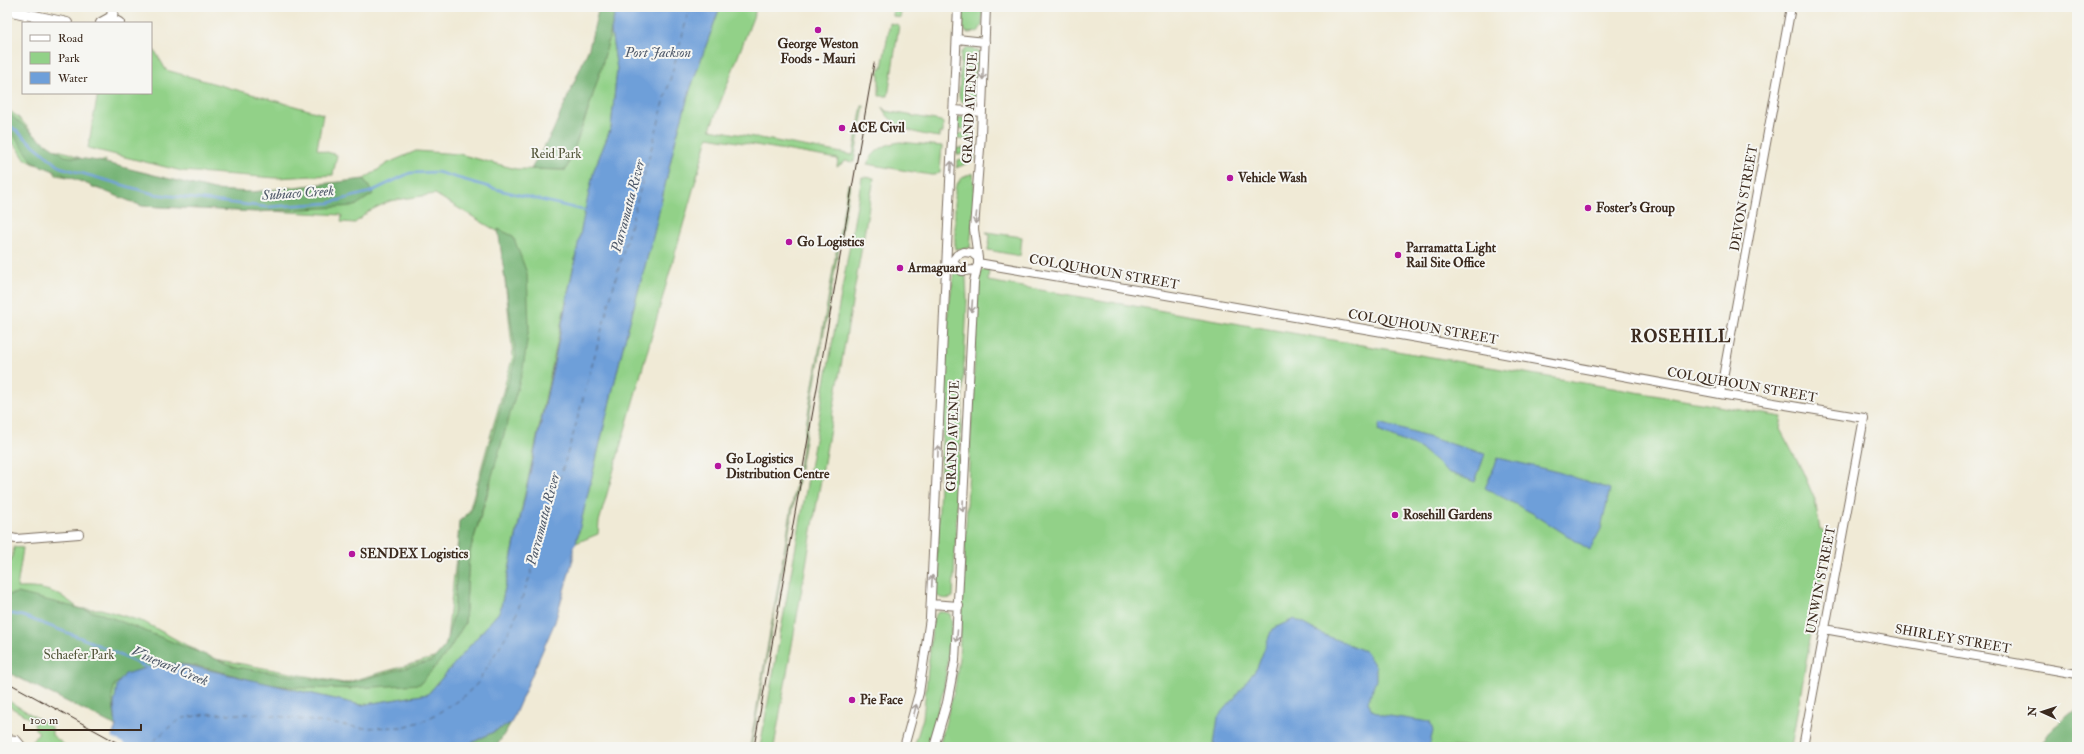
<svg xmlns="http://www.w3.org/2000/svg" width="2084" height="754" font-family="'IM FELL Double Pica',serif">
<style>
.green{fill:#92d188;stroke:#667e53;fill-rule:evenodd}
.forest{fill:#75b374;stroke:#586e49}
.water{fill:#6e9fd9;stroke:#54647c}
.pier{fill:#f0ead6}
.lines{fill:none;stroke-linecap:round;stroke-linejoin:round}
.stream{stroke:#6e9fd9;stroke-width:2.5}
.ferry{stroke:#4f5969;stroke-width:1;stroke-dasharray:5 4;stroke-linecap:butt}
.minor-casing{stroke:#7a6d5e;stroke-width:10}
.tertiary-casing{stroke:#7a6d5e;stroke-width:12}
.minor{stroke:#fff;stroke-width:8}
.tertiary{stroke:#fff;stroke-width:10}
.tram{stroke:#3b2a1e;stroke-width:1}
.oneway{stroke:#a79f9a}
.poi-dot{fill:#b5179e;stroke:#f6f6f2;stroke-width:1.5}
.labels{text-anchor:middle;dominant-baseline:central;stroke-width:4;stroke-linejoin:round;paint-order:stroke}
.poi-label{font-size:13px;font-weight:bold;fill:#3b2a1e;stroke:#f6f6f2;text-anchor:start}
.street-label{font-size:13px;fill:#3b2a1e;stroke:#f6f6f2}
.park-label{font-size:13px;fill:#515438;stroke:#f6f6f2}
.water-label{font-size:14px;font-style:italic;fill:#4f5969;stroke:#f6f6f2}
.district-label{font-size:17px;font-weight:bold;letter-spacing:1px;fill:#3b2a1e;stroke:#f6f6f2}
</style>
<rect width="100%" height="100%" fill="#f6f6f2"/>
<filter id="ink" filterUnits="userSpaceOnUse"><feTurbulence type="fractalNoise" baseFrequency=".025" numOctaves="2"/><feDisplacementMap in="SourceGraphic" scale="8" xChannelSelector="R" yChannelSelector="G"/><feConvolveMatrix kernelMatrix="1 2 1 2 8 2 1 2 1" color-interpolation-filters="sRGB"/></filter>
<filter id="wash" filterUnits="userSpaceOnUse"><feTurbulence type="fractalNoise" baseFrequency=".012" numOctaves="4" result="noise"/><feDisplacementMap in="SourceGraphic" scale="16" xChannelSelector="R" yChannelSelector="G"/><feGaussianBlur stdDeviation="0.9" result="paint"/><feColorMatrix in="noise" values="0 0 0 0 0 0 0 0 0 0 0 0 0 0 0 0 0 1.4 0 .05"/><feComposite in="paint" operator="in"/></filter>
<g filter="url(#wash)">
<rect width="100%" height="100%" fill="#f0ead6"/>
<path class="green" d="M720 7H757L710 129 853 155 862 106H864L854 162 845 161 837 167 838 159 708 137 599 522 598 534 576 543 624 343 654 233 675 142 691 87Z
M893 7H902L900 18 893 16Z
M963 7H983L982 25 978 32 968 33 963 29Z
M890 23 899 25 888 96H879V68H882Z
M611 31 617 69 611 128 594 170 500 611 428 694 361 705 274 685 351 689 242 675 118 679V721L94 714 7 667V547L11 562 14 547 23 548 17 588C45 587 58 591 79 609H101L144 622 210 658 344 683 437 657 446 647 460 522 469 511 513 356 500 233 435 194 390 201 369 211 355 223 341 222 342 215 180 206 94 188 85 180 56 175 52 168 34 164 24 158 18 148 7 138V109L18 117 46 147 69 153 93 164 106 160 104 171 215 195 369 187 364 179 388 163 416 151 459 154 516 169 565 170 587 114ZM491 482 469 555 465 623 467 557Z
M965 48 978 50 981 55 979 97 975 103 968 105 960 100 959 96 961 53Z
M151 51H155L166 70 323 114 317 149 337 155 333 175 276 178 182 171 88 148 98 93H151Z
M882 107 886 111 941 121 943 123V133H939V137C918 134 892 129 882 107Z
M959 117 972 120 976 131 958 128 956 126 957 119Z
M958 133 972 135 976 140 957 139Z
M900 142 942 146 940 172 935 175H931L867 164C874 150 885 144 900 142Z
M956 148 975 149 957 155Z
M975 155V160L956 168 958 160Z
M973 173 975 196 970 248 955 249V188C959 179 964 176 973 173Z
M862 177 874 178 774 747H760Z
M848 184H850L751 747H750Z
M986 232 1022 237 1020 256 988 250 990 236Z
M985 269H989L988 281 1782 417 1780 429 1802 470 1815 500 1820 530 1829 533 1791 747H939L955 687 959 658 979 275 981 271Z
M954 271 966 277 967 301 953 597C948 600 938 599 935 593L948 312Z
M938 612H945L950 614 952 624 944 688 928 747H914L923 718 933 619Z
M7 700 52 727V735L67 747H51L41 742 38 747H28L39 732 35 729 34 721 7 705Z"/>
<path class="forest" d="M599 7H616C605 63 587 116 566 170L531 169 552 133 589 48Z
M7 112 37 137 65 156 98 161 214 190 252 192 364 179 373 194 355 206 256 212 142 206 34 163 7 126Z
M498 229 513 236 527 273 529 327 523 369 469 555 465 623 447 653 420 684C372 687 322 692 274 685 241 680 199 661 166 664 147 666 131 675 115 684L112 695 116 726 7 672V595L18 593 102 614 236 667 345 684 432 661 445 646 454 613 459 521 470 513 516 356Z
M2077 708V747H2039L2052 729Z
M511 723 496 747H463Z"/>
<path class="water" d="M616 7H720L691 87 675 142 654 233 624 343 576 543 573 547V559L555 622 511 723 463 747H278L272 745 108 747 116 726 114 705 117 685 125 674 163 663 191 666 361 705 428 694 500 611 555 358 585 210 594 170 611 128 617 69 611 31Z
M1380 423 1485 454 1475 482 1448 472 1421 449 1378 431Z
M1498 458 1558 472 1610 489 1601 529 1590 550 1532 513 1485 488Z
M1294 619 1322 634 1365 651 1376 667V680L1368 702 1372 710 1383 715 1430 722 1433 731 1429 747H1216L1214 744 1218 717 1232 701 1257 668 1272 629Z"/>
<path class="pier" d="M110 736 130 747 106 745Z"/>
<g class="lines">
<path class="stream" d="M7 123 60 167 154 194 266 207 329 203 370 192 410 173 437 172 503 191 587 211
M12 614 23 616 89 641 150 669"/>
<path class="ferry" d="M147 747 173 724 184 718 208 714H262L362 728 403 727 426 720 438 713 462 698 477 684 512 626 531 573 573 435 690 7"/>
</g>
</g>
<g filter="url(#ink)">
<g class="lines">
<g class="minor-casing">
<path id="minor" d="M957 39 985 42
M954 110 982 112
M964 252 972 253 978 258V265L975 270 962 271 952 262 957 255Z
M978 258 974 229 981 135 986 7
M978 263 1429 340 1720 394 1864 418 1803 747
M1720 394 1791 7
M7 537 16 539 79 534
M931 604 959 606
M1824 629 2077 674
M904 747 919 693 930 618 958 7
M934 747 947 703 955 661 974 282 977 268"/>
</g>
<g class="tertiary-casing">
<path id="tertiary" d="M7 10 67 23
M112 18 113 7
M101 23 110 18 119 23
M7 740 16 741 21 747"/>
</g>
<use href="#minor" class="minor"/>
<use href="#tertiary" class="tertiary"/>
<path class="tram" d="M7 682 125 747
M754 747 874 63"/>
</g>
<defs><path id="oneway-shaft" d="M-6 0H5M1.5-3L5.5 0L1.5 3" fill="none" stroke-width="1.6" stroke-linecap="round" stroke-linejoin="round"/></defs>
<g class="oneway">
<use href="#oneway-shaft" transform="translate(983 74) rotate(92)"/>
<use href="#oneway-shaft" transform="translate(951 167) rotate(-87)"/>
<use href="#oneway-shaft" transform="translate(976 218) rotate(96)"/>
<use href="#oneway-shaft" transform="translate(972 306) rotate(94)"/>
<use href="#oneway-shaft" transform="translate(938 451) rotate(-88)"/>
<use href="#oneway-shaft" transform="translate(963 506) rotate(92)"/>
<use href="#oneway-shaft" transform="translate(932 581) rotate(-87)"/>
<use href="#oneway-shaft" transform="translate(957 636) rotate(95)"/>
<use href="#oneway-shaft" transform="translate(915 710) rotate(-76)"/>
</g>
</g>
<g class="poi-dot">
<circle cx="818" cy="30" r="4"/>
<circle cx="842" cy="128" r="4"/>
<circle cx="1230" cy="178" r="4"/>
<circle cx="1588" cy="208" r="4"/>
<circle cx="789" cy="242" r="4"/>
<circle cx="1398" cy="255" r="4"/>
<circle cx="900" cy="268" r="4"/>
<circle cx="718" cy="466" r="4"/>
<circle cx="1395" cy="515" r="4"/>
<circle cx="352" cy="554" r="4"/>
<circle cx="852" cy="700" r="4"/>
</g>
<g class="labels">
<g class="poi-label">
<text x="818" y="44" text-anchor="middle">George Weston<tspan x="818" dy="15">Foods - Mauri</tspan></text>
<text x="850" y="128">ACE Civil</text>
<text x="1238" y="178">Vehicle Wash</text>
<text x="1596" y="208">Foster's Group</text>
<text x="797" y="242">Go Logistics</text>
<text x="1406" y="248">Parramatta Light<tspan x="1406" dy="15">Rail Site Office</tspan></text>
<text x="908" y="268">Armaguard</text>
<text x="726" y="459">Go Logistics<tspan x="726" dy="15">Distribution Centre</tspan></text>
<text x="1403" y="515">Rosehill Gardens</text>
<text x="360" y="554">SENDEX Logistics</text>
<text x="860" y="700">Pie Face</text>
</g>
<g class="street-label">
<text transform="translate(970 108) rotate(-87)">GRAND AVENUE</text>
<text transform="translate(1744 198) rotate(-80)">DEVON STREET</text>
<text transform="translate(1104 272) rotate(10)">COLQUHOUN STREET</text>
<text transform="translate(1423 327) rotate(10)">COLQUHOUN STREET</text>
<text transform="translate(1742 385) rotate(10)">COLQUHOUN STREET</text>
<text transform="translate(953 436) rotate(-88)">GRAND AVENUE</text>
<text transform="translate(1821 580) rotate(-79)">UNWIN STREET</text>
<text transform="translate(1953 639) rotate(10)">SHIRLEY STREET</text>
</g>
<g class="park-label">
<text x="556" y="154">Reid Park</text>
<text x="79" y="655">Schaefer Park</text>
</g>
<g class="water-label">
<text x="658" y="52">Port Jackson</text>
<text transform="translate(298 193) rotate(-4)">Subiaco Creek</text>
<text transform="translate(628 206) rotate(-75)">Parramatta River</text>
<text transform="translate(543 519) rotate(-75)">Parramatta River</text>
<text transform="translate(170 666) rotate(23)">Vineyard Creek</text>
</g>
<g class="district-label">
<text x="1681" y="336">ROSEHILL</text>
</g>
</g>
<rect width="2084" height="754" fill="none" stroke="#f6f6f2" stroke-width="24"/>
<rect x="22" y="22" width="130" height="72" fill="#f6f6f2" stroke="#aba49d"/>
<rect x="30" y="35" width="20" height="6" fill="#ffffff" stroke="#aba49d"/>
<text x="58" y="42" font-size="12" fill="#3b2a1e">Road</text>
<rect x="30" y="52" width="20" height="12" fill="#92d188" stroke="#aba49d"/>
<text x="58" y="62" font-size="12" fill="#3b2a1e">Park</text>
<rect x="30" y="72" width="20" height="12" fill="#6e9fd9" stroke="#aba49d"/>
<text x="58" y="82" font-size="12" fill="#3b2a1e">Water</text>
<g transform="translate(2042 712) rotate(273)" stroke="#f6f6f2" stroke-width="3" paint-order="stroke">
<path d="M0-3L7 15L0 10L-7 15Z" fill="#3b2a1e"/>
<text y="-6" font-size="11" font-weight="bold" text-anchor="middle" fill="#3b2a1e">N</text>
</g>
<path d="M24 724v6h117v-6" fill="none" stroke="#3b2a1e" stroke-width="2"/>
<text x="30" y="724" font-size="12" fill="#3b2a1e" stroke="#f6f6f2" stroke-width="3" paint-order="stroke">100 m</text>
</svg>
